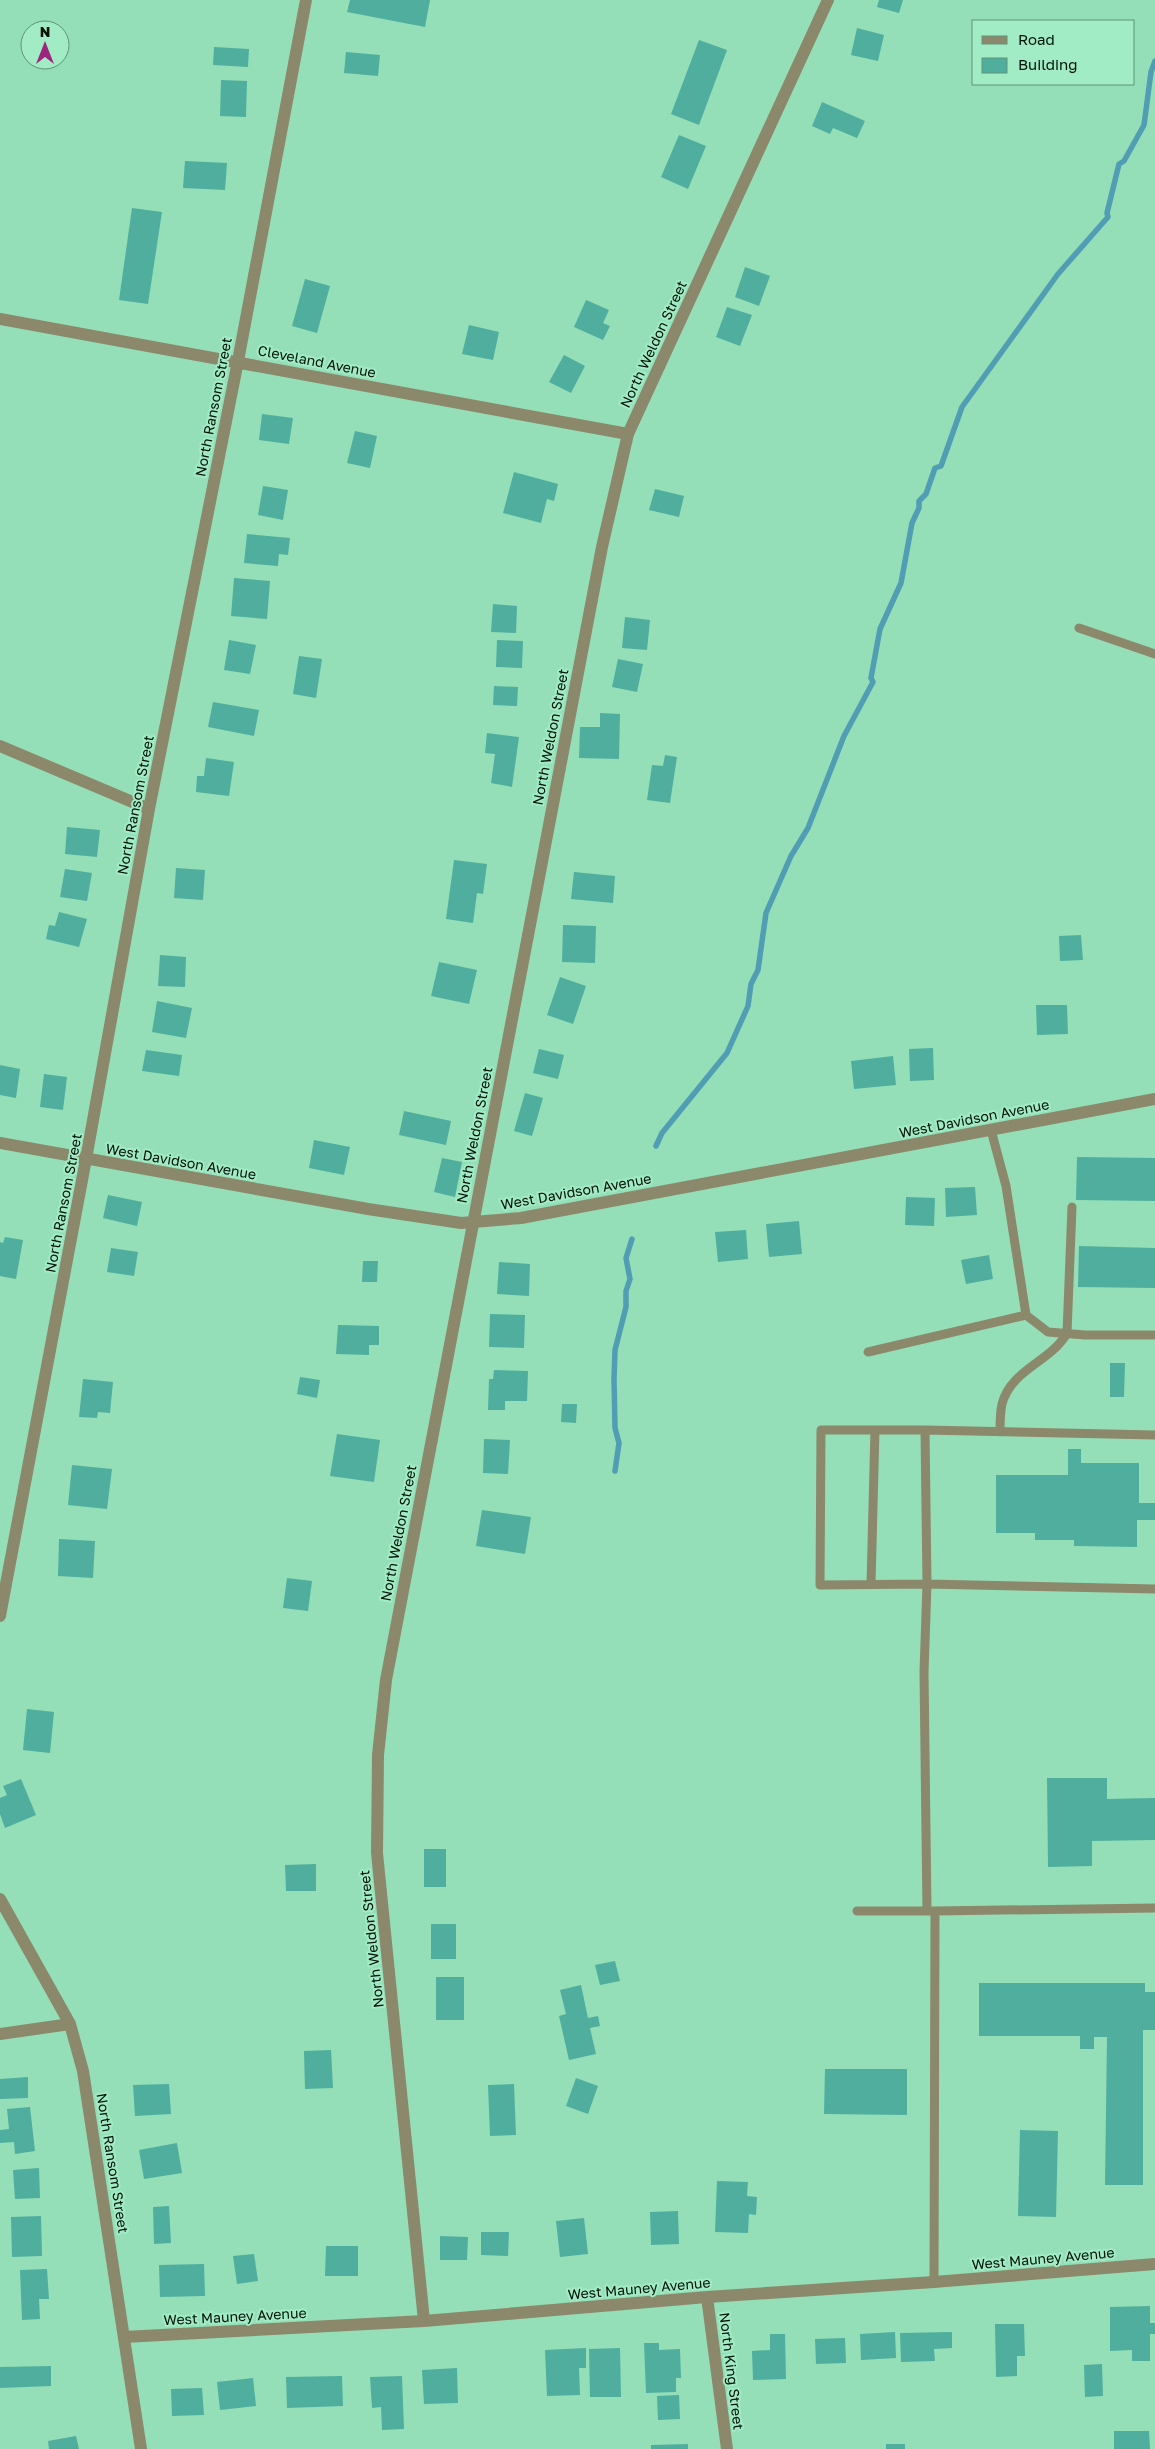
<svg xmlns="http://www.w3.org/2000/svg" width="1155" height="2449" font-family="'Golos Text',sans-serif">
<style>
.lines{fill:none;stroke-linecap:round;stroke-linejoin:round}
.stream{stroke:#519db4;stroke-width:5.5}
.building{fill:#4fae9e}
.service{stroke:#8c886b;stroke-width:9}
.minor{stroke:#8c886b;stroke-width:12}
.tertiary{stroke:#8c886b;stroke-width:12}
.labels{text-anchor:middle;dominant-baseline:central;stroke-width:4;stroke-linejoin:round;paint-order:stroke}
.street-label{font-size:14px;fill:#001107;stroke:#a1ecc4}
</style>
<rect width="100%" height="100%" fill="#94dfb7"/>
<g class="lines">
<path class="stream" d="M656 1146 662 1133 727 1053 748 1006 751 984 758 970 766 913 791 856 808 828 844 736 873 682 871 678 880 629 901 583 912 523 919 508V501L926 494 935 468 941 466 962 407 1058 274 1108 217 1107 213 1119 164 1124 161 1144 125 1151 72 1155 61
M615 1471 619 1443 615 1428 614 1379 615 1350 626 1307V1291L630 1279 626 1258 632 1239"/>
</g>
<path class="building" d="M350 0H430L425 27 347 12Z
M879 0H903L899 13 877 7Z
M857 28 884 35 878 61 851 55Z
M699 40 727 50 699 125 671 114Z
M214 47 249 49 248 67 213 65Z
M346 52 380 55 378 76 344 73Z
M221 80 247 81 246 117 220 116Z
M822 102 865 121 857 138 833 128 830 134 812 126Z
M679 135 706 146 688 189 661 177Z
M185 161 227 163 225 190 183 188Z
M132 208 162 212 148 304 119 300Z
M745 267 770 276 759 306 735 297Z
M305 279 330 286 317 333 292 326Z
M586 300 609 310 603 323 610 326 603 340 574 327Z
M727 307 752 315 740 346 716 337Z
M469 325 499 332 493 360 462 354Z
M564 355 585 366 571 393 549 382Z
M262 414 293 418 289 444 259 440Z
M355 431 377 436 370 468 347 463Z
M514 472 558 484 554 501 547 499 541 523 503 513Z
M263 486 288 490 283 520 258 515Z
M655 489 684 496 679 517 649 510Z
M247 534 290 538 288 555 279 554 278 566 244 563Z
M234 578 270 581 267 619 231 616Z
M493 604 517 606 516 633 491 632Z
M625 617 650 620 647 650 622 648Z
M229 640 256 645 250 674 224 670Z
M497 640 523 641 522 668 496 667Z
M299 656 322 659 316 698 293 694Z
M618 659 643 664 637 692 612 687Z
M494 686 518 687 517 706 493 705Z
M213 702 259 710 254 736 208 727Z
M600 713 620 714 619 759 579 758 580 727H600Z
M487 733 519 737 512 787 491 783 495 754 485 753Z
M665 755 677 757 670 803 647 800 652 765 663 766Z
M206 758 234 762 229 796 196 792 197 776H204Z
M67 827 100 830 97 857 65 854Z
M454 860 487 864 483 894 477 893 473 923 446 919Z
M176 868 205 870 203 900 174 898Z
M65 869 92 873 87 901 60 897Z
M574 872 615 876 613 903 571 899Z
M59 912 87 919 79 947 46 939 49 925 55 926Z
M563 925 596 926 595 963 562 962Z
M1081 935 1083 960 1060 961 1059 936Z
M160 955 186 957 185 987 158 986Z
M439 962 477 970 469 1004 431 996Z
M560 977 586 986 573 1024 547 1015Z
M157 1001 192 1008 186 1038 152 1032Z
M1036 1005H1067L1068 1034 1037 1035Z
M933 1048 934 1080 910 1081 909 1049Z
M539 1049 564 1055 558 1079 533 1073Z
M146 1050 182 1055 179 1076 142 1071Z
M893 1056 896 1085 854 1089 851 1061Z
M0 1065 20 1069 16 1098 0 1095Z
M44 1074 67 1077 63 1110 40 1107Z
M525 1093 543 1098 532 1136 514 1131Z
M404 1111 451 1121 446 1145 399 1135Z
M314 1140 350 1147 344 1175 309 1168Z
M1077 1157 1155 1158V1201L1076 1200Z
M442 1158 462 1162 455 1197 434 1192Z
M975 1187 977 1215 946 1217 945 1188Z
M108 1195 142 1202 137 1226 103 1218Z
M906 1197 935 1198 934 1226 905 1225Z
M799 1221 802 1254 769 1257 766 1224Z
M746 1230 748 1259 718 1262 715 1232Z
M5 1237 23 1240 16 1279 0 1276V1242L3 1243Z
M1079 1246 1155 1248V1288L1078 1287Z
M111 1248 138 1252 134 1276 107 1272Z
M989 1255 993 1279 966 1284 961 1260Z
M363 1261H378L377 1282H362Z
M499 1262 530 1264 529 1296 497 1294Z
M490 1314 525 1315 524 1348 489 1347Z
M338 1325 379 1326V1345H369V1355L336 1354Z
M1110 1363H1125L1124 1397H1110Z
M494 1370 528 1371 527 1401H505V1410H488L489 1379H493Z
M300 1377 320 1380 317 1398 297 1394Z
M83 1379 113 1382 110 1413 98 1412 97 1418 79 1417Z
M562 1404H577L576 1423 561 1422Z
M337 1434 380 1440 374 1482 330 1476Z
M484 1439 510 1440 508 1474 483 1473Z
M1068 1449H1081V1463H1139V1503H1155V1520H1137V1547L1074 1546V1540H1035V1533H996V1475H1068Z
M72 1465 112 1469 107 1509 68 1505Z
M482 1510 531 1517 525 1554 476 1546Z
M59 1539 95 1541 93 1578 58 1576Z
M287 1578 312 1581 308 1611 283 1608Z
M27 1709 54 1712 50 1753 23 1750Z
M1047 1778H1107V1799L1155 1798V1840L1092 1841V1866L1048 1867Z
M21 1779 36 1815 5 1828 0 1814V1798L7 1795 3 1786Z
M424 1849H446V1887H424Z
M316 1864V1891H286L285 1865Z
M431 1924H456V1959H431Z
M615 1961 620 1981 600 1985 595 1965Z
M436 1977H464V2020H436Z
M979 1983H1145V1992H1155V2030H1143V2185H1105L1107 2037H1094V2049H1080V2036H979Z
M581 1985 588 2018 598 2016 600 2026 590 2028 596 2054 569 2060 559 2016 566 2014 560 1990Z
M331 2050 333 2088 305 2089 304 2051Z
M825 2069H907V2115L824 2114Z
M28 2077V2098L0 2099V2079Z
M576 2078 598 2086 588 2114 566 2106Z
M169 2084 171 2114 135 2116 133 2085Z
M514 2084 516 2135 490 2136 488 2085Z
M30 2107 35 2151 15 2154 14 2142 0 2143V2130L9 2129 7 2109Z
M1020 2130 1058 2131 1056 2217 1018 2216Z
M177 2143 182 2173 144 2179 139 2150Z
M39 2168 40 2198 15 2199 13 2170Z
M717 2181 748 2182 747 2196 757 2197 756 2215 749 2214 748 2233 715 2232Z
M169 2206 171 2243 154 2244 153 2207Z
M678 2211 679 2244 651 2245 650 2212Z
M41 2216 42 2256 12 2257 11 2217Z
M584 2218 588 2254 560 2257 556 2221Z
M481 2232H509L508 2256 481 2255Z
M440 2236 468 2237 467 2260H440Z
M326 2246H358V2276H325Z
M254 2254 258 2281 237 2284 233 2256Z
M204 2264 205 2296 160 2297 159 2265Z
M47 2269 49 2299H39L40 2319 22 2320 20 2270Z
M1150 2306V2323H1155V2334H1150V2361H1132V2350L1110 2351V2307Z
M995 2324H1024L1025 2356H1017V2376L996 2377Z
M895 2332 896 2358 861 2360 860 2334Z
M952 2332V2348L934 2349 935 2361 901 2362 900 2333Z
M770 2334H785L786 2379 753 2380 752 2351 770 2350Z
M845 2338 846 2363 816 2364 815 2339Z
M644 2343H659V2350L680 2349 681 2378H676V2392L646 2393Z
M586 2348V2368H579L580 2395 547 2396 545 2350Z
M620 2348 621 2397H590L589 2349Z
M1102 2364 1103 2396 1085 2397 1084 2365Z
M51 2366V2386L0 2388V2367Z
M457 2368 458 2403 424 2404 422 2370Z
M342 2376 343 2406 287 2408 286 2377Z
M402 2376 404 2429 382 2430 381 2407 372 2408 370 2377Z
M253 2378 256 2406 220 2410 217 2382Z
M202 2388 204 2415 172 2416 171 2389Z
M679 2395 680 2419 658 2420 657 2396Z
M1114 2431H1149L1150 2449H1114Z
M76 2436 79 2449H49L48 2441Z
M688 2444V2449H651V2445Z
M886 2444H905V2449H886Z"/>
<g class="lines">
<path class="service" d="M1079 628 1155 654
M991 1130 1006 1186 1026 1315 1048 1332 1085 1335H1155
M868 1352 1026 1315
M925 1430H821L820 1585 927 1584 924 1672 927 1911
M1000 1432C1000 1423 1000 1413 1002 1404 1011 1369 1051 1362 1067 1333L1072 1207
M1155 1435 925 1430 927 1584 1155 1589
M871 1584 875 1430
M857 1911H933
M934 2282 935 1911 1155 1908"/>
<path class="minor" d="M0 319 628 434
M0 746 149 809
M0 1616 86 1159 149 809 238 361 306 0
M0 1899 70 2024 83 2071 141 2449
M0 2034 70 2024
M707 2297 727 2449
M424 2321 377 1853 378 1755 386 1680 473 1224
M124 2337 424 2321 707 2297 934 2282 1155 2264"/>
<path class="tertiary" d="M0 1143 368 1209 461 1223 521 1218 1155 1099
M473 1224 602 547 628 434 828 0"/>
</g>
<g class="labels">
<g class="street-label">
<text transform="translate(653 344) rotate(-65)">North Weldon Street</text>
<text transform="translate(317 361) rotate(11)">Cleveland Avenue</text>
<text transform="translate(213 407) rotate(-79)">North Ransom Street</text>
<text transform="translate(550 737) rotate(-79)">North Weldon Street</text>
<text transform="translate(135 805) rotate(-79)">North Ransom Street</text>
<text transform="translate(974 1118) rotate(-11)">West Davidson Avenue</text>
<text transform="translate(474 1135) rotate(-79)">North Weldon Street</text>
<text transform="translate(181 1161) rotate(10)">West Davidson Avenue</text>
<text transform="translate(576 1191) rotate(-10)">West Davidson Avenue</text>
<text transform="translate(63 1203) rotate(-79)">North Ransom Street</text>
<text transform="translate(398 1533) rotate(-79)">North Weldon Street</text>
<text transform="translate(371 1939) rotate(-96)">North Weldon Street</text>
<text transform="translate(113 2163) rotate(81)">North Ransom Street</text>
<text transform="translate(1043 2258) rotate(-5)">West Mauney Avenue</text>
<text transform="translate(639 2288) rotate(-5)">West Mauney Avenue</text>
<text transform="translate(235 2316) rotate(-3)">West Mauney Avenue</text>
<text transform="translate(732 2371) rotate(83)">North King Street</text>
</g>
</g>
<rect x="972" y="20" width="162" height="65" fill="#a1ecc4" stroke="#619478"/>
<rect x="982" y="36" width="25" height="8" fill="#8c886b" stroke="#619478"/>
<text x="1018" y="45" font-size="15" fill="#001107">Road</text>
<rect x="982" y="58" width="25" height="15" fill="#4fae9e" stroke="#619478"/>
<text x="1018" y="70" font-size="15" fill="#001107">Building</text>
<g transform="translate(45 45)"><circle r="24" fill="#a1ecc4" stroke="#619478"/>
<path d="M0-4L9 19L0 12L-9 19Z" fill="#9d257e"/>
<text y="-8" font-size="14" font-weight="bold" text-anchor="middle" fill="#001107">N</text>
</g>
</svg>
